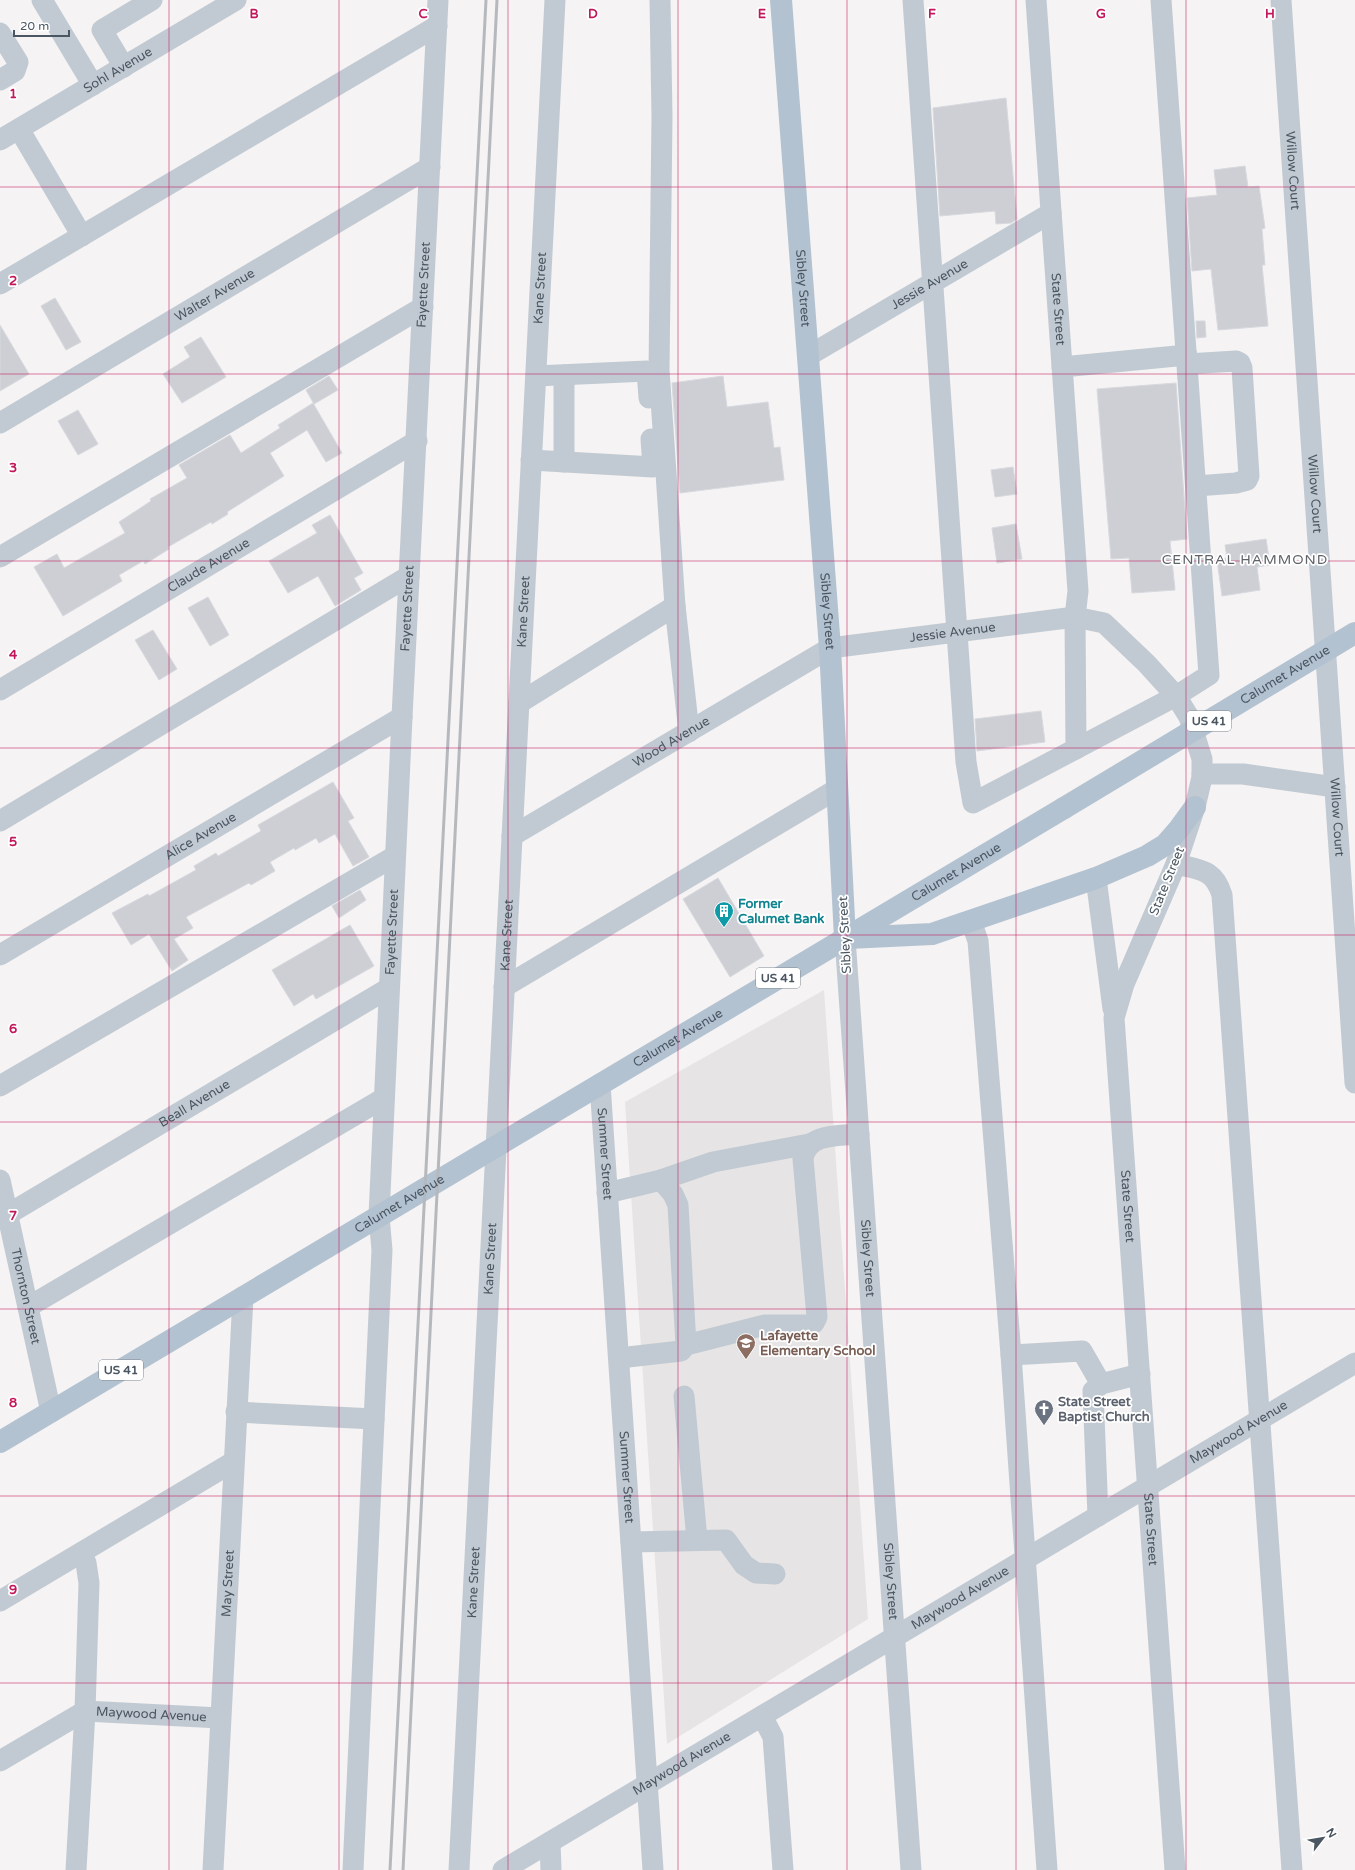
<svg xmlns="http://www.w3.org/2000/svg" width="1355" height="1870" font-family="'Varela Round',sans-serif">
<style>
.education{fill:#e6e4e5}
.building{fill:#cdcfd5;stroke:#d7d9de}
.lines{fill:none;stroke-linecap:round;stroke-linejoin:round}
.minor{stroke:#c1cad2;stroke-width:21}
.major{stroke:#b3c2d1;stroke-width:22}
.rail{stroke:#b5b8bd;stroke-width:3}
.major-bridge{stroke:#b3c2d1;stroke-width:22}
.grid{fill:none;stroke:#c2185b;stroke-width:1;stroke-opacity:0.55}
.labels{text-anchor:middle;dominant-baseline:central;stroke-width:3.5;stroke-linejoin:round;paint-order:stroke}
.shield{fill:#fff;stroke:#808990;stroke-width:1}
.shield-label{font-size:12px;font-weight:bold;fill:#4a5661}
.street-label{font-size:13px;fill:#4a5661;stroke:#fff}
.culture-label{font-size:13px;font-weight:bold;fill:#0d838f;stroke:#fff;text-anchor:start}
.education-label{font-size:13px;font-weight:bold;fill:#785e54;stroke:#fff;text-anchor:start}
.worship-label{font-size:13px;font-weight:bold;fill:#5b616d;stroke:#fff;text-anchor:start}
.neighbourhood-label{font-size:14px;letter-spacing:1px;fill:#5f6368;stroke:#fff}
.grid-label{font-size:13px;text-anchor:middle;font-weight:bold;fill:#c2185b;stroke:#fff;stroke-width:3.5;stroke-linejoin:round;paint-order:stroke}
</style>
<rect width="100%" height="100%" fill="#f5f3f3"/>
<path class="education" d="M824 990 868 1619 667 1744 625 1102Z"/>
<path class="building" d="M1006 98 1017 219 1011 223 996 224 995 211 940 216 933 108Z
M1245 166 1248 187 1259 186 1265 228 1262 229 1265 265H1262L1268 326 1218 330 1211 269 1192 271 1187 198 1217 195 1214 170Z
M55 298 81 342 66 350 41 306Z
M1196 321H1205L1206 337 1197 338Z
M0 325 29 374 0 391Z
M201 337 226 377 182 403 163 374 190 357 184 347Z
M329 376 338 390 314 404 306 390Z
M723 376 727 407 768 402 774 448 780 447 784 480 680 493 672 383Z
M1176 383 1187 539 1170 541 1175 590 1132 593 1129 558 1111 559 1097 389Z
M313 403 342 453 326 462 307 430 270 453 284 476 227 512 228 514 212 524 211 522 168 547 169 549 145 564 143 561 119 575 122 581 63 616 34 567 57 554 64 568 125 533 119 522 151 501 150 499 187 478 179 465 230 435 241 453 280 428 278 425Z
M78 410 98 444 78 455 58 421Z
M1013 467 1017 494 995 497 991 470Z
M330 515 363 573 354 578 361 590 335 606 318 576 288 593 269 561 317 533 312 525Z
M1016 524 1022 559 997 563 992 528Z
M1266 539 1270 565 1257 567 1260 590 1222 596 1217 560 1227 558 1225 545Z
M208 597 229 635 210 646 188 608Z
M153 630 177 669 159 680 135 640Z
M1041 711 1045 742 977 751 975 719Z
M333 782 354 818 348 821 369 857 353 866 335 834 319 843 316 838 295 850 294 848 270 862 275 871 251 885 249 883 186 917 193 928 174 939 188 960 172 971 149 934 131 945 112 913 148 894 149 896 196 870 194 866 216 853 218 856 261 831 258 825Z
M718 878 764 956 730 977 683 899Z
M360 890 366 900 339 918 332 906Z
M350 925 374 966 316 999 313 994 294 1006 272 970Z"/>
<g class="lines">
<g class="minor">
<path d="M42 0 93 85"/>
<path d="M660 0 662 116 659 370 675 606 689 732"/>
<path d="M913 0 966 762 973 803 1176 696 1209 675 1161 0"/>
<path id="s1" d="M1036 0 1078 591 1075 617 1076 749"/>
<path id="s2" d="M1281 0 1355 1083"/>
<path d="M0 33 18 62 15 71 0 80"/>
<path d="M124 67 102 30 152 0"/>
<path d="M19 129 82 236"/>
<path id="s3" d="M0 140 236 0"/>
<path d="M0 284 437 26"/>
<path id="s4" d="M808 356 1051 213"/>
<path d="M1187 364 1236 361 1240 363 1242 368 1249 476 1247 480 1236 483 1196 486"/>
<path d="M1062 367 1187 355"/>
<path d="M564 375V462"/>
<path d="M536 376 647 371 649 398"/>
<path id="s5" d="M0 423 430 167"/>
<path d="M531 460 653 467 651 439"/>
<path d="M0 557 423 307"/>
<path id="s6" d="M0 690 417 441"/>
<path d="M519 703 675 606"/>
<path d="M1202 774H1243L1335 787"/>
<path d="M0 821 409 576"/>
<path id="s7" d="M512 836 830 648 1075 617 1104 623 1147 664 1176 696 1189 717 1202 759V777L1195 807 1176 864 1124 984 1114 1018 1175 1870"/>
<path d="M1176 864C1200 870 1214 869 1222 895L1292 1870"/>
<path d="M1096 878 1113 1009"/>
<path d="M971 921 978 941 1011 1355 1047 1870"/>
<path id="s8" d="M845 938 911 1870"/>
<path id="s9" d="M0 955 402 717"/>
<path d="M504 987 837 789"/>
<path id="s10" d="M600 1084 653 1870"/>
<path d="M0 1086 395 856"/>
<path id="s11" d="M0 1180 51 1412"/>
<path d="M661 1180 713 1162 809 1144"/>
<path d="M607 1193 661 1180 673 1194 678 1205 686 1345"/>
<path id="s12" d="M0 1219 389 988"/>
<path d="M28 1307 384 1098"/>
<path d="M1011 1355 1082 1351 1101 1384"/>
<path d="M619 1358 681 1351 686 1345 765 1325H809L814 1323 817 1317 803 1159C807 1133 838 1136 859 1134"/>
<path d="M684 1396 697 1540"/>
<path d="M236 1412 374 1419"/>
<path d="M1098 1516 1093 1391 1101 1384 1140 1374"/>
<path d="M631 1542 726 1540 744 1565 756 1573 775 1574"/>
<path d="M0 1601 233 1462"/>
<path d="M762 1716 773 1737 783 1870"/>
<path id="s13" d="M0 1761 85 1711 220 1718"/>
<path d="M550 1842 551 1870"/>
<path d="M76 1870 85 1711 89 1583 86 1563 81 1553"/>
<path id="s14" d="M213 1870 243 1297"/>
<path id="s15" d="M353 1870 382 1250 379 1216 402 717 438 0"/>
<path id="s16" d="M459 1870 555 0"/>
<path id="s17" d="M503 1870 1355 1363"/>
</g>
<g class="major">
<path id="s18" d="M781 0 830 648 845 938"/>
<path d="M848 938 932 934 1096 878 1147 856 1165 845 1179 829 1195 807"/>
<path id="s19" d="M0 1442 1064 808"/>
</g>
<path class="rail" d="M390 1870 486 0
M403 1870 497 0"/>
<path class="major-bridge" id="s20" d="M1064 808 1355 633"/>
</g>
<path class="grid" d="M169 0V1870M339 0V1870M508 0V1870M678 0V1870M847 0V1870M1016 0V1870M1186 0V1870M0 187H1355M0 374H1355M0 561H1355M0 748H1355M0 935H1355M0 1122H1355M0 1309H1355M0 1496H1355M0 1683H1355"/>
<defs>
<g id="building-pin" transform="scale(1)"><path d="M0 17L-7.5 6A9.5 9.5 0 1 1 7.5 6Z" fill="#0f9aa8" stroke="#fff"/><path d="M-4-6H4V6H1V3H-1V6H-4ZM-2.5-4.3h1.7v1.8h-1.7ZM.8-4.3h1.7v1.8H.8ZM-2.5-1h1.7V.8h-1.7ZM.8-1h1.7V.8H.8Z" fill="#fff"/></g>
<g id="school-pin" transform="scale(1)"><path d="M0 17L-7.5 6A9.5 9.5 0 1 1 7.5 6Z" fill="#8d6e63" stroke="#fff"/><path d="M0-5L7-2L0 1L-7-2ZM-4 1L0 2.5L4 1V4Q0 6-4 4Z" fill="#fff"/></g>
<g id="church-pin" transform="scale(1)"><path d="M0 17L-7.5 6A9.5 9.5 0 1 1 7.5 6Z" fill="#6b7280" stroke="#fff"/><path d="M-1.2-6h2.4v3.5h3.3v2.4h-3.3V6h-2.4V-.1h-3.3v-2.4h3.3Z" fill="#fff"/></g>
</defs>
<g fill-rule="evenodd">
<use href="#building-pin" x="724" y="911"/>
<use href="#school-pin" x="746" y="1343"/>
<use href="#church-pin" x="1044" y="1409"/>
</g>
<g class="labels">
<g class="shield">
<rect x="1187" y="711" width="44" height="20" rx="3"/>
<rect x="756" y="968" width="44" height="20" rx="3"/>
<rect x="99" y="1360" width="44" height="20" rx="3"/>
</g>
<g class="shield-label">
<text x="1209" y="721">US 41</text>
<text x="778" y="978">US 41</text>
<text x="121" y="1370">US 41</text>
</g>
<g class="street-label">
<text stroke="none"><textPath href="#s3" startOffset="137">Sohl Avenue</textPath></text>
<text stroke="none"><textPath href="#s2" startOffset="171">Willow Court</textPath></text>
<text stroke="none"><textPath href="#s15" startOffset="1587">Fayette Street</textPath></text>
<text stroke="none"><textPath href="#s4" startOffset="141">Jessie Avenue</textPath></text>
<text stroke="none"><textPath href="#s16" startOffset="1584">Kane Street</textPath></text>
<text stroke="none"><textPath href="#s18" startOffset="289">Sibley Street</textPath></text>
<text stroke="none"><textPath href="#s5" startOffset="250">Walter Avenue</textPath></text>
<text stroke="none"><textPath href="#s1" startOffset="310">State Street</textPath></text>
<text stroke="none"><textPath href="#s2" startOffset="495">Willow Court</textPath></text>
<text stroke="none"><textPath href="#s6" startOffset="243">Claude Avenue</textPath></text>
<text stroke="none"><textPath href="#s15" startOffset="1263">Fayette Street</textPath></text>
<text stroke="none"><textPath href="#s16" startOffset="1260">Kane Street</textPath></text>
<text stroke="none"><textPath href="#s18" startOffset="613">Sibley Street</textPath></text>
<text stroke="none"><textPath href="#s7" startOffset="493">Jessie Avenue</textPath></text>
<text stroke="none"><textPath href="#s20" startOffset="258">Calumet Avenue</textPath></text>
<text stroke="none"><textPath href="#s7" startOffset="185">Wood Avenue</textPath></text>
<text stroke="none"><textPath href="#s2" startOffset="819">Willow Court</textPath></text>
<text stroke="none"><textPath href="#s9" startOffset="233">Alice Avenue</textPath></text>
<text stroke="none"><textPath href="#s19" startOffset="1113">Calumet Avenue</textPath></text>
<text transform="translate(1167 881) rotate(-68)">State Street</text>
<text stroke="none"><textPath href="#s15" startOffset="939">Fayette Street</textPath></text>
<text stroke="none"><textPath href="#s16" startOffset="936">Kane Street</textPath></text>
<text transform="translate(845 935) rotate(-93)">Sibley Street</text>
<text stroke="none"><textPath href="#s19" startOffset="789">Calumet Avenue</textPath></text>
<text stroke="none"><textPath href="#s12" startOffset="226">Beall Avenue</textPath></text>
<text stroke="none"><textPath href="#s10" startOffset="70">Summer Street</textPath></text>
<text stroke="none"><textPath href="#s19" startOffset="465">Calumet Avenue</textPath></text>
<text stroke="none"><textPath href="#s7" startOffset="1281">State Street</textPath></text>
<text stroke="none"><textPath href="#s8" startOffset="321">Sibley Street</textPath></text>
<text stroke="none"><textPath href="#s16" startOffset="612">Kane Street</textPath></text>
<text stroke="none"><textPath href="#s11" startOffset="119">Thornton Street</textPath></text>
<text stroke="none"><textPath href="#s17" startOffset="856">Maywood Avenue</textPath></text>
<text stroke="none"><textPath href="#s10" startOffset="394">Summer Street</textPath></text>
<text stroke="none"><textPath href="#s7" startOffset="1605">State Street</textPath></text>
<text stroke="none"><textPath href="#s8" startOffset="645">Sibley Street</textPath></text>
<text stroke="none"><textPath href="#s16" startOffset="288">Kane Street</textPath></text>
<text stroke="none"><textPath href="#s14" startOffset="287">May Street</textPath></text>
<text stroke="none"><textPath href="#s17" startOffset="532">Maywood Avenue</textPath></text>
<text stroke="none"><textPath href="#s13" startOffset="165">Maywood Avenue</textPath></text>
<text stroke="none"><textPath href="#s17" startOffset="208">Maywood Avenue</textPath></text>
</g>
<g class="culture-label">
<text x="738" y="904">Former<tspan x="738" dy="15">Calumet Bank</tspan></text>
</g>
<g class="education-label">
<text x="760" y="1336">Lafayette<tspan x="760" dy="15">Elementary School</tspan></text>
</g>
<g class="worship-label">
<text x="1058" y="1402">State Street<tspan x="1058" dy="15">Baptist Church</tspan></text>
</g>
<g class="neighbourhood-label">
<text x="1245" y="559">CENTRAL HAMMOND</text>
</g>
</g>
<g class="grid-label">
<text x="254" y="18">B</text>
<text x="423" y="18">C</text>
<text x="593" y="18">D</text>
<text x="762" y="18">E</text>
<text x="932" y="18">F</text>
<text x="1101" y="18">G</text>
<text x="1270" y="18">H</text>
<text x="13" y="98">1</text>
<text x="13" y="285">2</text>
<text x="13" y="472">3</text>
<text x="13" y="659">4</text>
<text x="13" y="846">5</text>
<text x="13" y="1033">6</text>
<text x="13" y="1220">7</text>
<text x="13" y="1407">8</text>
<text x="13" y="1594">9</text>
</g>
<g transform="translate(1323 1838) rotate(59)" stroke="#ffffff" stroke-width="3" paint-order="stroke">
<path d="M0-3L7 15L0 10L-7 15Z" fill="#4a5661"/>
<text y="-6" font-size="11" font-weight="bold" text-anchor="middle" fill="#4a5661">N</text>
</g>
<path d="M14 30v6h55v-6" fill="none" stroke="#4a5661" stroke-width="2"/>
<text x="20" y="30" font-size="12" fill="#4a5661" stroke="#ffffff" stroke-width="3" paint-order="stroke">20 m</text>
</svg>
